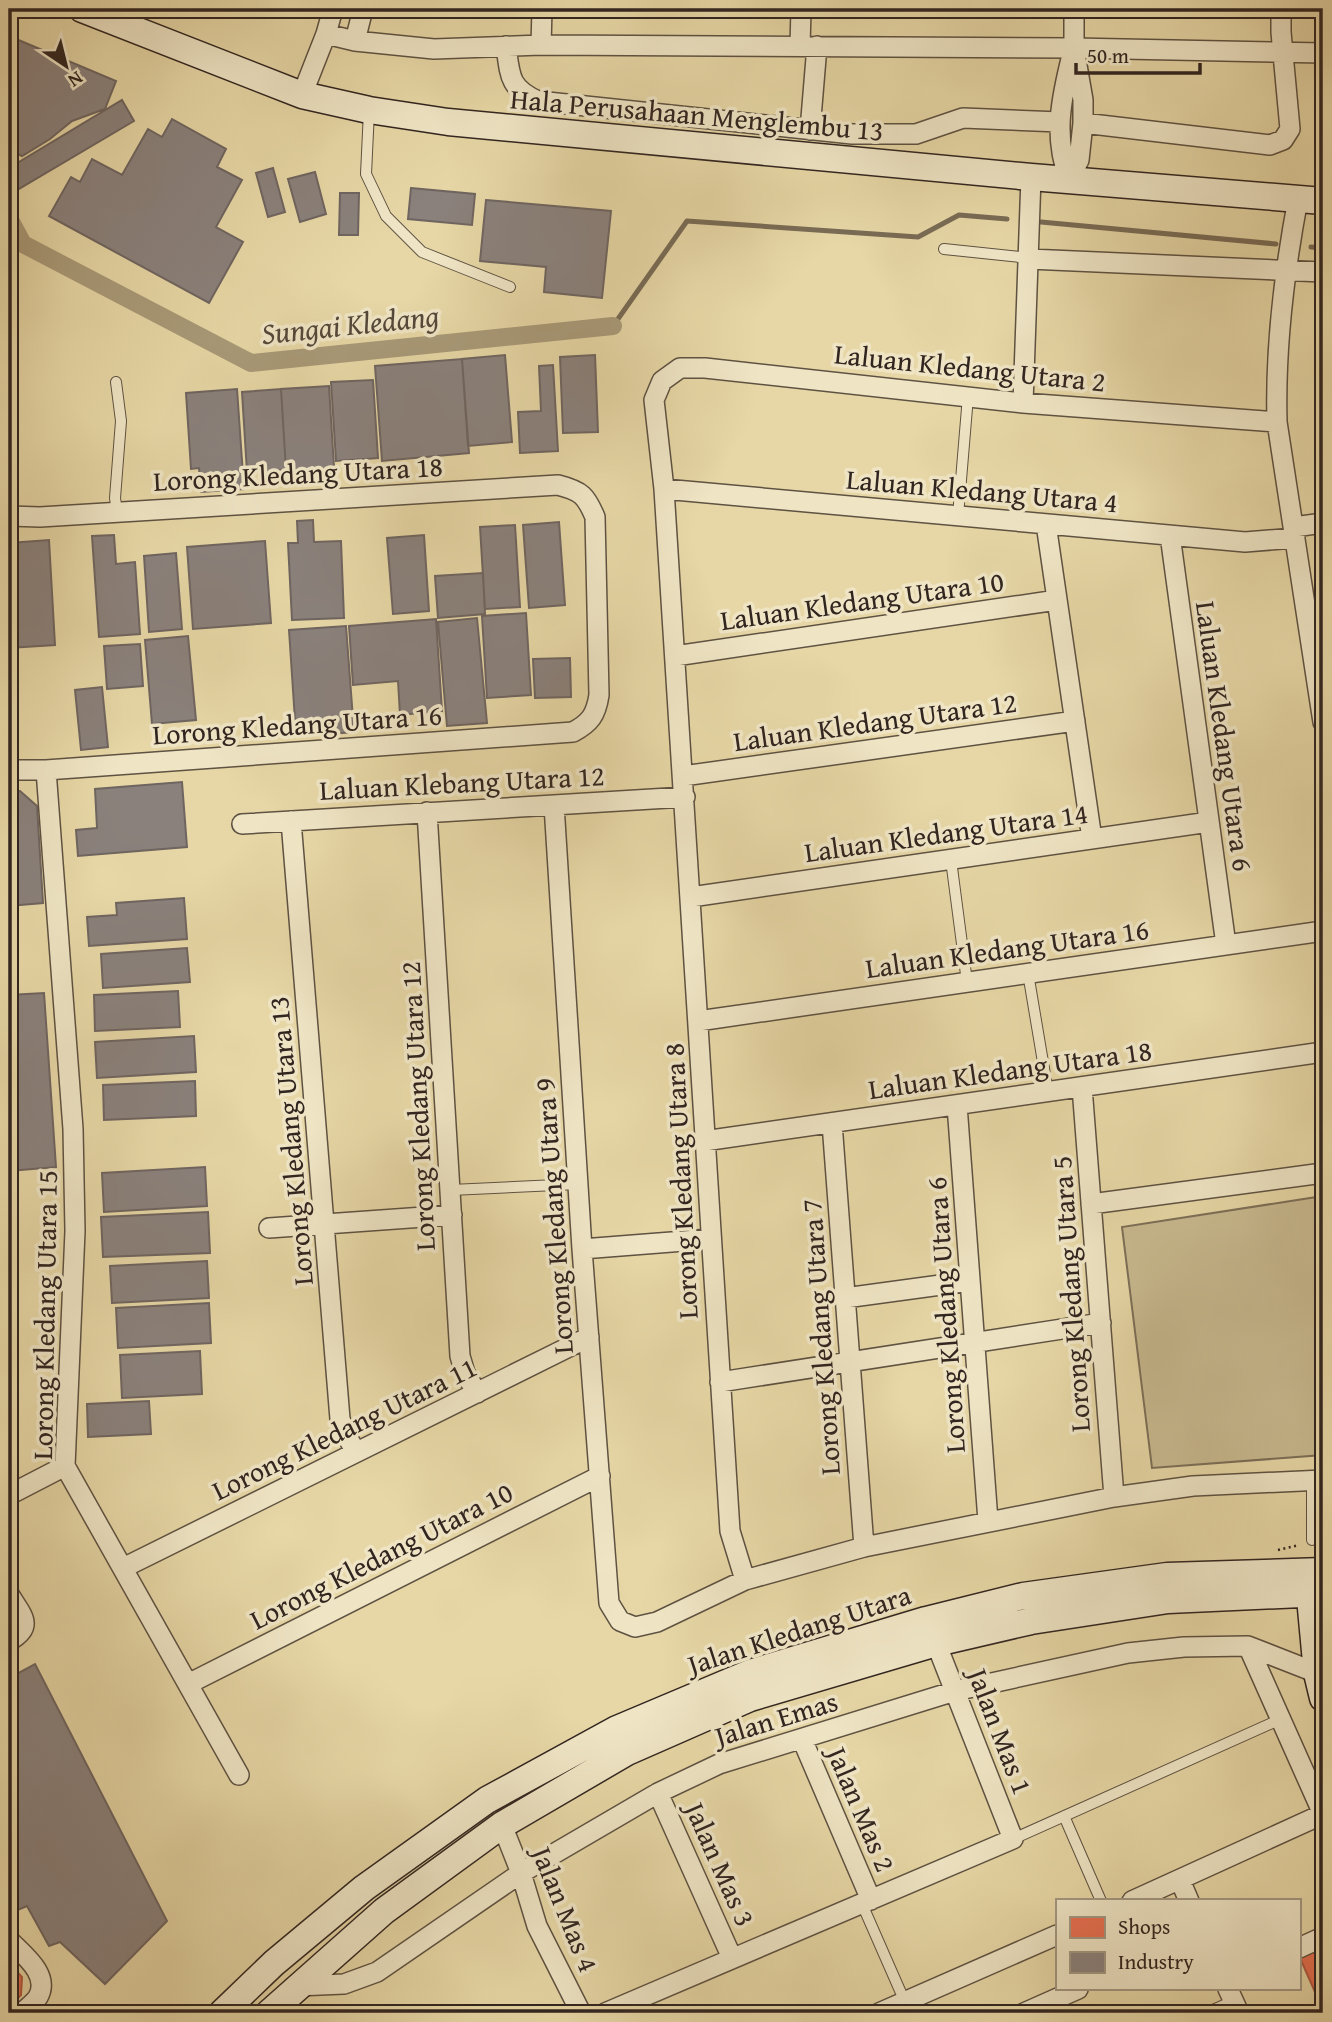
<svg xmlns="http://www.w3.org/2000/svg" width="1332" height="2022" font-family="'Gentium Book Plus',serif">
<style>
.green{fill:#c8b98f;stroke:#7c6f58;stroke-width:2}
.shops{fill:#e76f51;stroke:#b05942;stroke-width:2}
.industry{fill:#8a817c;stroke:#6f6560;stroke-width:2}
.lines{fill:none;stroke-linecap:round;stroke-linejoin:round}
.stream{stroke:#796b55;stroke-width:5}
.canal{stroke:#a99a78;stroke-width:18}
.lane-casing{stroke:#5e5242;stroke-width:12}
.street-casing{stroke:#5e5242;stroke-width:22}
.secondary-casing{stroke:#312520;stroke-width:29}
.path{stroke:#312520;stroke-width:2.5;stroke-dasharray:2 3.5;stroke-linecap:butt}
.lane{stroke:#efe5c5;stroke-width:10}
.street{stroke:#efe5c5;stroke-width:19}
.secondary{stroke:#efe5c5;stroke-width:26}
.labels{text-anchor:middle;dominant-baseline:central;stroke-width:7;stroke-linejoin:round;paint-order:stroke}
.street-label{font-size:28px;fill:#312520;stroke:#efe5c5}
.water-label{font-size:30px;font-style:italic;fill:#55483a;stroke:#efe5c5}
</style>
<rect width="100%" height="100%" fill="#e7d7a6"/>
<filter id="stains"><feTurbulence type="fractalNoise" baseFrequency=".00286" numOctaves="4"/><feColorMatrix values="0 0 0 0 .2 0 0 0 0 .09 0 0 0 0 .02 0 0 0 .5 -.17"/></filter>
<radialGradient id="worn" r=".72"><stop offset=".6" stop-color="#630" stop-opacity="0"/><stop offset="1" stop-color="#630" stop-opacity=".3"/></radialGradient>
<path class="green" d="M1323 1196V1455L1152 1468 1122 1227Z"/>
<path class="shops" d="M1323 1948V2010L1300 1958Z
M9 1963 22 1977 21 1995 9 2007Z"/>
<path class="industry" d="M9 36 116 81 105 109 72 121 50 139 22 156 9 150Z
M122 100 134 121 17 190 9 176V168Z
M172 119 226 149 217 167 242 180 216 227 243 242 209 303 49 216 71 177 80 182 92 159 122 175 148 129 162 137Z
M273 168 285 212 268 217 256 173Z
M315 172 326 214 300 222 288 179Z
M411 188 475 194 472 225 408 219Z
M340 193H359L358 235H339Z
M486 200 611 211 602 298 544 292 546 267 480 261Z
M505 355 512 442 468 446 462 359Z
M595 355 598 432 563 433 560 357Z
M462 359 469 453 382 461 375 366Z
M553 365 558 451 520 453 518 412 541 411 539 366Z
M373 380 378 458 336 461 331 382Z
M329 386 335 483 313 484 312 468 286 470 281 389Z
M237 389 244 489 201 492 199 468 191 469 186 393Z
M281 389 286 470 247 472 242 392Z
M313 520 314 542 341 541 344 618 292 620 288 543H298L297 521Z
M559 522 565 605 529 608 523 525Z
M515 525 520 607 485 609 480 527Z
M114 535 116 564 135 562 140 634 99 637 92 536Z
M424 535 429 611 393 614 387 538Z
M49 540 55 645 9 648V543Z
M265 541 271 623 193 629 187 547Z
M176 553 182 629 149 632 144 556Z
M483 573 485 614 438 618 435 576Z
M526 613 531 695 487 698 482 616Z
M477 618 487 723 447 726 438 622Z
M436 619 442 711 400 715 398 681 353 685 349 626Z
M346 626 354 732 305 736 304 719 295 720 289 630Z
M188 636 196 720 152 724 145 640Z
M140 644 143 686 107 689 104 646Z
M570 658 571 697 535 698 533 659Z
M102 687 108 747 81 750 75 690Z
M182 782 187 847 78 856 76 830 97 828 95 789Z
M20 791 37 806 43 903 9 906V792Z
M184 898 187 939 89 946 87 917 117 915 116 903Z
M187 948 190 982 103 988 101 954Z
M178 991 180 1027 95 1031 94 995Z
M44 993 56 1167 9 1171V995Z
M194 1036 196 1072 97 1078 95 1042Z
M195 1081 196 1116 104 1120 103 1085Z
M205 1167 207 1206 104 1212 102 1173Z
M208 1212 210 1253 103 1257 101 1217Z
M207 1261 209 1298 112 1303 110 1266Z
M209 1303 211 1343 118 1348 116 1308Z
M200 1351 202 1394 122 1398 120 1355Z
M149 1401 151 1434 88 1437 87 1404Z
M35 1664 167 1921 105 1984 60 1942 49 1946 27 1906 13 1912 9 1903V1678Z"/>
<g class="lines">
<path class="stream" d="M1041 222 1276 244
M1311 247 1323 248
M613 326 687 221 918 237 959 215 1007 219"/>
<path class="canal" d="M9 218 23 244 251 363 613 326"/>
<g class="lane-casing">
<path id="lane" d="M369 111 366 174 386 216 422 252 510 287
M944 249 1029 258
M116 382 121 421 115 498 117 512
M958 516 968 396
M951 860 967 982
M1028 973 1048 1092
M451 1190 578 1184
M1312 1481V1540
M1064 1816 1101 1901
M1013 1839 1281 1719
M862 1904 905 2002
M1206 2013 1233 2001"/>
</g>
<g class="street-casing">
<path id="street" d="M326 34 355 41 434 49 541 45 1074 48 1323 53
M355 41 363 9
M541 45 542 9
M506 46C510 76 509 88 538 101L852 134H916L963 118 1060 122
M800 46 801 9
M302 95 326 34 333 9
M1083 123 1270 145 1283 140 1290 129 1281 32V9
M810 130 817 46
M1069 179 1079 160 1083 123V100L1074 48V9
M1069 179C1053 136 1061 99 1072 55
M1298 199C1284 273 1275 347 1277 422L1323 722
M1029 259 1323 272
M1023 403 1031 177
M664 489 1245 542 1295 538
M9 516 40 517 558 485C582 491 586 496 595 517L599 695C596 715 590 723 573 732L46 770H9
M1046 524 1092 839
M1294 527 1323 523
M1170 535 1226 945
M675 656 1057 600
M46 770 73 1129 75 1231 65 1466 239 1775
M683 776 1075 721
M554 805 582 1249 609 1603 620 1621 635 1627 657 1622 745 1580 864 1547 1114 1497 1193 1486 1323 1480
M427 812 460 1356 465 1373 477 1393
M291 821 340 1419 346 1435 356 1452
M242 824 685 797
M691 897 1209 822
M698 1021 1323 931
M1082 1087 1114 1497
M957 1105 988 1521
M832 1123 864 1547
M704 1141 1323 1052
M1091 1204 1323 1173
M269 1228 452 1215
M582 1249 710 1239
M845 1298 970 1281
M720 1382 1101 1323
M9 1495 65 1466
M123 1568 589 1337
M745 1580 730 1531 664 489 654 400 662 381 680 368H705L1023 403 1277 422
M9 1594C21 1615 36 1626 9 1641
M188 1684 600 1476
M802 1739 871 1900
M658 1793 732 1958
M502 1825 521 1873 537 1926 581 2013
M1180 1880 1189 1901
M1132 1901 1323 1814 1248 1646
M9 1940C22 1954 51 1974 38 1997 34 2003 27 2008 22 2013
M1299 1948 1323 1937
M297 1986 344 1984 377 1972 521 1873 658 1793 719 1764 955 1691 1128 1653 1184 1647 1248 1646 1317 1673
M1228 1989 1239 2013
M605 2013 1013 1839 936 1643
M879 2013 1057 1935
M1024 2013 1078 1989"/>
</g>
<g class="secondary-casing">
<path id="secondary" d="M82 9 302 95 369 110 448 122 1031 177 1323 201
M1308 1576 1317 1673 1323 1698
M222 2013 274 1963 364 1888 487 1800 617 1729 750 1673 926 1620 1023 1596 1167 1576 1323 1571
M269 2013 384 1911 502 1825 627 1752 750 1698 936 1643 1031 1621 1168 1600 1323 1593"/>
</g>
<path class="path" d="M1278 1550 1299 1545"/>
<use href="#lane" class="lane"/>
<use href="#street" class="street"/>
<use href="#secondary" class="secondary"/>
</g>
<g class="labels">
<g class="street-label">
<text transform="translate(697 114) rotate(5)">Hala Perusahaan Menglembu 13</text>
<text transform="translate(970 367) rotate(6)">Laluan Kledang Utara 2</text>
<text transform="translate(298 473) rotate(-3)">Lorong Kledang Utara 18</text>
<text transform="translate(982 490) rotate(5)">Laluan Kledang Utara 4</text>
<text transform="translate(862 600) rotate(-8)">Laluan Kledang Utara 10</text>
<text transform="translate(875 721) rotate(-8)">Laluan Kledang Utara 12</text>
<text transform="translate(297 724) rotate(-4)">Lorong Kledang Utara 16</text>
<text transform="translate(1225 736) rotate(82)">Laluan Kledang Utara 6</text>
<text transform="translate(462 782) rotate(-3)">Laluan Klebang Utara 12</text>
<text transform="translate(946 832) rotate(-8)">Laluan Kledang Utara 14</text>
<text transform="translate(1007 948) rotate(-8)">Laluan Kledang Utara 16</text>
<text transform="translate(1010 1069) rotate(-8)">Laluan Kledang Utara 18</text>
<text transform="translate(417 1106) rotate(-93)">Lorong Kledang Utara 12</text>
<text transform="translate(290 1141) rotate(-95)">Lorong Kledang Utara 13</text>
<text transform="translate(680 1181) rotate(-93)">Lorong Kledang Utara 8</text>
<text transform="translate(553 1216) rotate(-94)">Lorong Kledang Utara 9</text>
<text transform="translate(1070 1294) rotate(-94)">Lorong Kledang Utara 5</text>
<text transform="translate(44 1315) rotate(-89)">Lorong Kledang Utara 15</text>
<text transform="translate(945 1315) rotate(-94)">Lorong Kledang Utara 6</text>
<text transform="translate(820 1337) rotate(-94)">Lorong Kledang Utara 7</text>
<text transform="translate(344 1428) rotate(-26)">Lorong Kledang Utara 11</text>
<text transform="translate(381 1555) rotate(-27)">Lorong Kledang Utara 10</text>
<text transform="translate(799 1629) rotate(-18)">Jalan Kledang Utara</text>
<text transform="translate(776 1718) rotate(-17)">Jalan Emas</text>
<text transform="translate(1001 1731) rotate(69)">Jalan Mas 1</text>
<text transform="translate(862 1809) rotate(67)">Jalan Mas 2</text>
<text transform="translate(721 1864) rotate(66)">Jalan Mas 3</text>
<text transform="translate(566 1909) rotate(68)">Jalan Mas 4</text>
</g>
<g class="water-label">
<text transform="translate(350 324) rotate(-6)">Sungai Kledang</text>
</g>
</g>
<rect width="1332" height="2022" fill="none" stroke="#e7d7a6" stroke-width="35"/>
<rect x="10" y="10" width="1311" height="2001" fill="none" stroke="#312520" stroke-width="3.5"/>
<rect x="18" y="18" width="1297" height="1987" fill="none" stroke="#312520" stroke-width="2"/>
<rect x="1056" y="1899" width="245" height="91" fill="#efe5c5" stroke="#a39883" stroke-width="2"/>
<rect x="1070" y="1917" width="35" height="21" fill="#e76f51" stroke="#a39883" stroke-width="2"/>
<text x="1118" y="1934" font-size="21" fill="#312520">Shops</text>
<rect x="1070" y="1952" width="35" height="21" fill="#8a817c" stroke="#a39883" stroke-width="2"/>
<text x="1118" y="1969" font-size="21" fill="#312520">Industry</text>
<g transform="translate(66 66) rotate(145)" stroke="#efe5c5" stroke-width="5" paint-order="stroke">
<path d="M0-5L12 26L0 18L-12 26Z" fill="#312520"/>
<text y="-10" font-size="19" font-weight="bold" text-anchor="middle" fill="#312520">N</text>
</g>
<path d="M1076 63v10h124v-10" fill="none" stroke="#312520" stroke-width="3.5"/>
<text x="1087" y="63" font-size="21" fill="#312520" stroke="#efe5c5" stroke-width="5" paint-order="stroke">50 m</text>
<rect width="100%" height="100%" filter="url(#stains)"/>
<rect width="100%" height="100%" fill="url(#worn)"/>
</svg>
